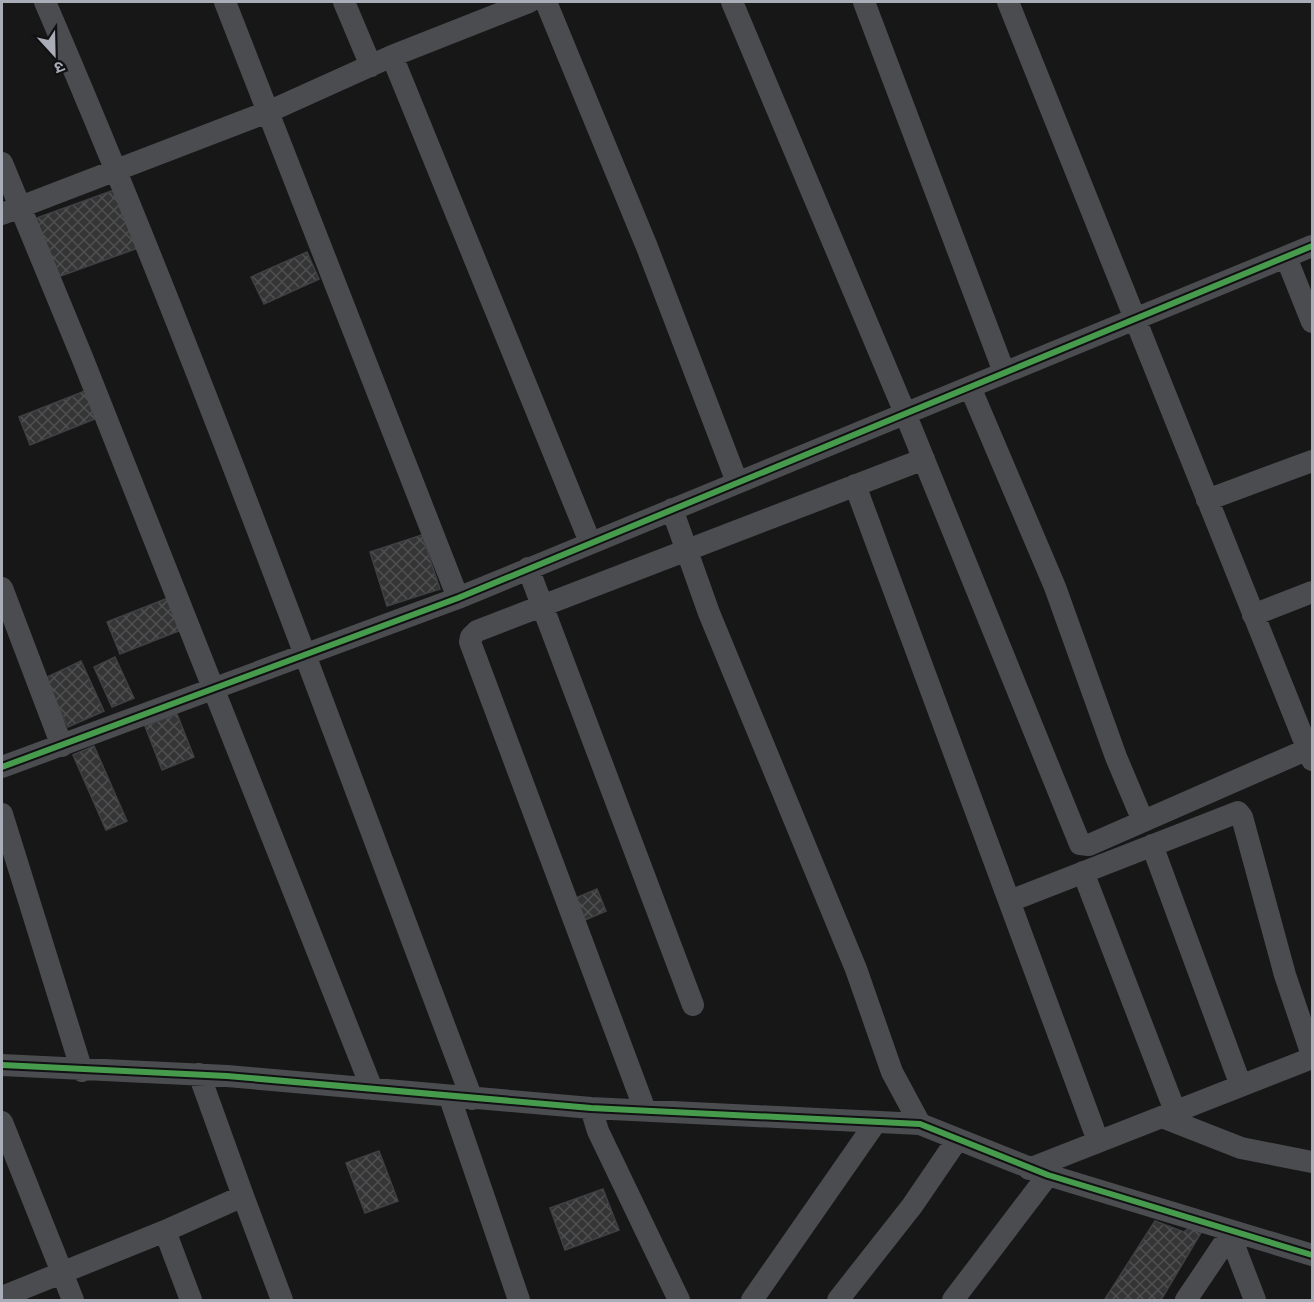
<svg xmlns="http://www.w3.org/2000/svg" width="1314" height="1302" font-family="'Alegreya Sans','Noto Sans Devanagari',sans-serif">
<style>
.building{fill:url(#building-cross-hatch);stroke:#3f4043;stroke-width:1.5}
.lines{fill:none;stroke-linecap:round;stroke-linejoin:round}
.street{stroke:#4b4c50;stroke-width:22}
.cycleway-casing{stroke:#111113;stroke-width:10}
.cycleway{stroke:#469c4c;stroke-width:6}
</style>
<defs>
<pattern id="building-cross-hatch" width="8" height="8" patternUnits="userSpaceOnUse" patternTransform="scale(1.5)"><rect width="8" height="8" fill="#353536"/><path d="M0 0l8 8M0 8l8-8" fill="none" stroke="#4f5051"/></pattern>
</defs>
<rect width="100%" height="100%" fill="#171717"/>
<path class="building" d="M117 189 138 248 55 278 34 219Z
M307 252 319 279 264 304 251 277Z
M85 391 97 418 30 445 19 417Z
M422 535 440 589 387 606 370 552Z
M168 598 181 630 120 654 107 622Z
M115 657 134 698 112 707 94 667Z
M81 661 104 711 68 727 45 678Z
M177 714 194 757 162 770 145 726Z
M94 746 127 821 106 830 73 755Z
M597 889 606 911 578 923 569 901Z
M379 1151 398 1201 365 1213 346 1163Z
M603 1189 619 1230 565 1250 550 1208Z
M1155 1221 1184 1232 1191 1226 1202 1231 1161 1300 1105 1299Z"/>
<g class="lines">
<path class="street" d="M45 2C200 362 333 732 472 1099
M225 2 458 598
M344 2 371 66
M546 2 647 247 737 482
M732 2 905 413 1080 844 1089 845 1308 749
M864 2 1004 372
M1008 2 1312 760
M392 56 590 542
M2 163 82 357 372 1089
M2 214 270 111 392 56 529 2
M1286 257 1312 322
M970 387 1055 587 1116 757 1143 821
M855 485 1098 1141
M1207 500 1312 461
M672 509 709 613 856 969 892 1072 920 1124
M528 568 693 1005
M2 588 62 746
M1253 615 1312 592
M2 767 458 598 1312 246
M2 814 82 1071
M1152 845 1241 1086
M1083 872 1175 1111
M1010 901 1238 812 1242 817 1285 975 1312 1055
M2 1065 227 1076 591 1108 920 1124 1048 1175 1312 1255
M199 1074 243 1196
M450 1098 519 1300
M591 1108 598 1131 679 1300
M645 1110 470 642 471 637 477 631 924 459
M1162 1117 1241 1148 1312 1162
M2 1122 73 1300
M1029 1169 1312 1058
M165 1231 191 1300
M1230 1235 1255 1300
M2 1297 165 1231 243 1196 282 1300
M752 1300 876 1122
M838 1300 912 1206 957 1140
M953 1300 1048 1175
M1186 1300 1231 1233"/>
<g class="cycleway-casing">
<path id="cycleway" d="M2 767 458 598 1312 246
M2 1065 227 1076 591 1108 920 1124 1048 1175 1312 1255"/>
</g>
<use href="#cycleway" class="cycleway"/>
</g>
<rect width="1314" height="1302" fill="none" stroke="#a8adb8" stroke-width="6"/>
<g transform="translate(54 54) rotate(158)" stroke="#111113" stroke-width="4.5" paint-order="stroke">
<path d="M0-4.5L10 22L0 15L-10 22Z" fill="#a8adb8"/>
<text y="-9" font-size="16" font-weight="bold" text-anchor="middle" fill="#a8adb8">उ</text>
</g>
</svg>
